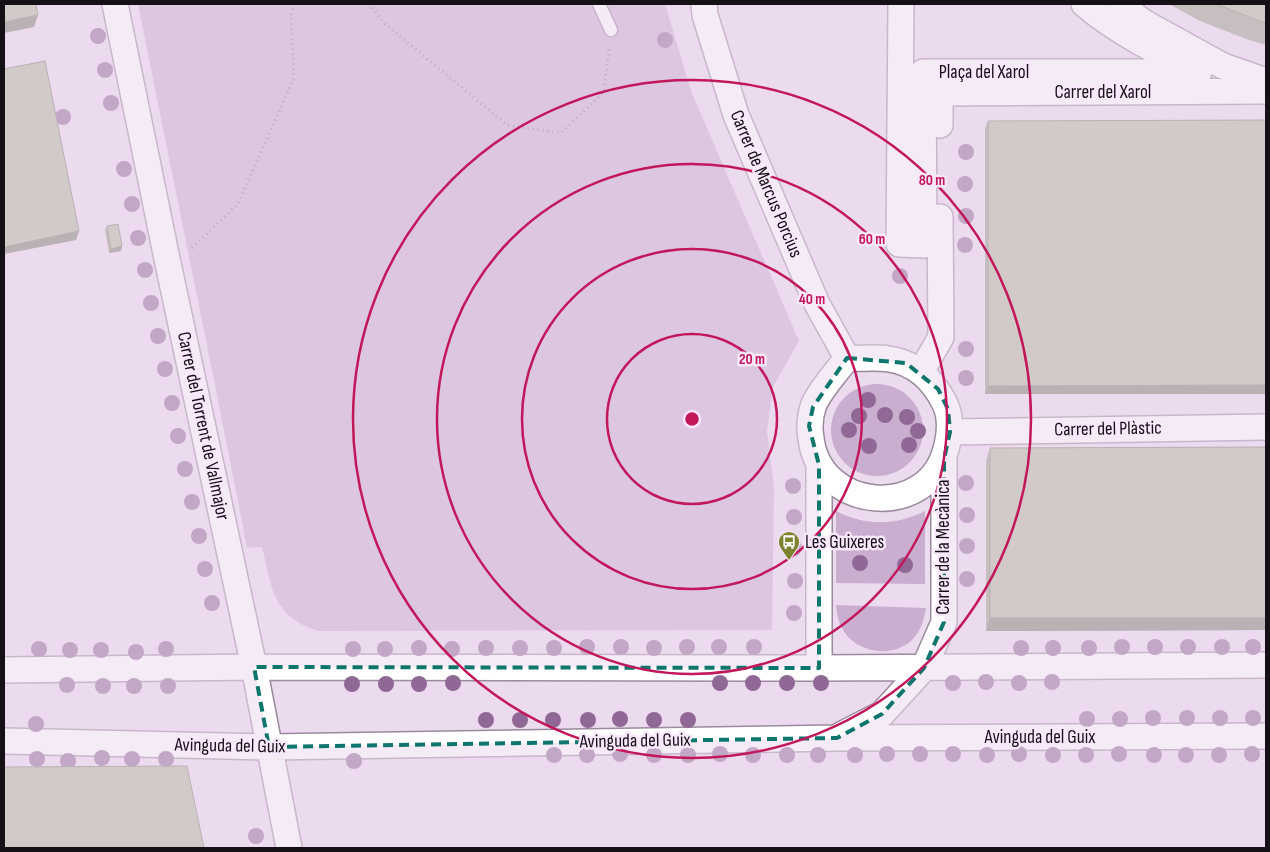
<svg xmlns="http://www.w3.org/2000/svg" width="1270" height="852" font-family="'Sofia Sans Condensed',sans-serif">
<style>
.green{fill:#caaecf}
.lines{fill:none;stroke-linecap:round;stroke-linejoin:round}
.lane-casing{stroke:#9b8a9e;stroke-width:15}
.street-casing{stroke:#9b8a9e;stroke-width:28}
.path{stroke:#827684;stroke-width:3;stroke-dasharray:1 4;stroke-linecap:butt}
.lane{stroke:#fff;stroke-width:12}
.street{stroke:#fff;stroke-width:25}
.tree{fill:#906896}
.wall{fill:#989b86}
.shaded-wall{fill:#7c7e6d}
.building{fill:#b1b49c;stroke:#7c7e6d}
.marked{fill:none;stroke:#0f766e;stroke-width:4;stroke-dasharray:10 6;stroke-linejoin:round}
.ring{fill:none;stroke:#c2185b;stroke-width:2.5}
.labels{text-anchor:middle;dominant-baseline:central;stroke-width:5;stroke-linejoin:round;paint-order:stroke}
.street-label{font-size:19px;fill:#150f16;stroke:#f9e7fc}
.poi-label{font-size:19px;fill:#150f16;stroke:#f9e7fc;text-anchor:start}
.centre{fill:#c2185b;stroke:#f9e7fc;stroke-width:2.5}
.ring-label{font-size:15px;text-anchor:middle;font-weight:bold;fill:#c2185b;stroke:#f9e7fc;stroke-width:5;stroke-linejoin:round;paint-order:stroke}
</style>
<rect width="100%" height="100%" fill="#ecdaef"/>
<path class="green" d="M138 4H665L691 91 799 341 773 387 767 431 774 487 772 630 317 631C272 615 272 588 262 547L247 548C212 366 174 185 138 4Z
M831 430a46 46 0 1 1 92 0a46 46 0 1 1-92 0Z
M836 511C866 526 895 526 925 511V584L836 583Z
M836 605 926 608C924 620 921 631 912 640 892 659 855 653 842 628 838 621 837 613 836 605Z"/>
<g class="lines">
<g class="lane-casing">
<path id="lane" d="M599 4 611 30"/>
</g>
<g class="street-casing">
<path id="street" d="M115 4 166 254 254 667 289 848
M704 4 705 15 736 115 817 304 847 358
M901 4 899 244 924 245 923 72H1199C1159 53 1118 33 1084 4
M1119 4 1145 23 1223 66 1266 81
M940 125V93L1266 91
M847 358C860 359 876 357 889 359 916 363 934 381 945 404 952 419 950 434 946 449 928 521 819 511 811 438 809 427 810 415 814 404 822 387 836 373 847 358Z
M921 372 941 337 940 217
M950 432 1266 427
M819 668V465
M4 670 254 667 819 668 1266 665
M841 735 882 714 924 668 944 622V459
M4 741 269 747 837 738 1266 736"/>
</g>
<path class="path" d="M369 4 385 24 507 125 561 133 604 92 609 49
M192 248 238 204 294 78 291 16 294 4"/>
<use href="#lane" class="lane"/>
<use href="#street" class="street"/>
</g>
<g class="tree">
<circle cx="98" cy="36" r="8"/>
<circle cx="665" cy="40" r="8"/>
<circle cx="105" cy="70" r="8"/>
<circle cx="111" cy="103" r="8"/>
<circle cx="63" cy="117" r="8"/>
<circle cx="966" cy="152" r="8"/>
<circle cx="124" cy="169" r="8"/>
<circle cx="965" cy="184" r="8"/>
<circle cx="132" cy="204" r="8"/>
<circle cx="966" cy="216" r="8"/>
<circle cx="138" cy="238" r="8"/>
<circle cx="965" cy="245" r="8"/>
<circle cx="145" cy="270" r="8"/>
<circle cx="900" cy="276" r="8"/>
<circle cx="151" cy="303" r="8"/>
<circle cx="158" cy="336" r="8"/>
<circle cx="966" cy="349" r="8"/>
<circle cx="165" cy="369" r="8"/>
<circle cx="966" cy="378" r="8"/>
<circle cx="868" cy="400" r="8"/>
<circle cx="172" cy="403" r="8"/>
<circle cx="885" cy="415" r="8"/>
<circle cx="859" cy="416" r="8"/>
<circle cx="907" cy="417" r="8"/>
<circle cx="849" cy="430" r="8"/>
<circle cx="918" cy="431" r="8"/>
<circle cx="178" cy="436" r="8"/>
<circle cx="909" cy="445" r="8"/>
<circle cx="869" cy="446" r="8"/>
<circle cx="185" cy="469" r="8"/>
<circle cx="966" cy="483" r="8"/>
<circle cx="793" cy="486" r="8"/>
<circle cx="192" cy="502" r="8"/>
<circle cx="967" cy="515" r="8"/>
<circle cx="794" cy="517" r="8"/>
<circle cx="199" cy="536" r="8"/>
<circle cx="967" cy="546" r="8"/>
<circle cx="794" cy="548" r="8"/>
<circle cx="860" cy="563" r="8"/>
<circle cx="905" cy="565" r="8"/>
<circle cx="205" cy="569" r="8"/>
<circle cx="967" cy="579" r="8"/>
<circle cx="795" cy="581" r="8"/>
<circle cx="212" cy="603" r="8"/>
<circle cx="794" cy="613" r="8"/>
<circle cx="587" cy="647" r="8"/>
<circle cx="621" cy="647" r="8"/>
<circle cx="687" cy="647" r="8"/>
<circle cx="719" cy="647" r="8"/>
<circle cx="754" cy="647" r="8"/>
<circle cx="1122" cy="647" r="8"/>
<circle cx="1155" cy="647" r="8"/>
<circle cx="1188" cy="647" r="8"/>
<circle cx="1222" cy="647" r="8"/>
<circle cx="1253" cy="647" r="8"/>
<circle cx="419" cy="648" r="8"/>
<circle cx="486" cy="648" r="8"/>
<circle cx="520" cy="648" r="8"/>
<circle cx="554" cy="648" r="8"/>
<circle cx="654" cy="648" r="8"/>
<circle cx="1021" cy="648" r="8"/>
<circle cx="1053" cy="648" r="8"/>
<circle cx="1089" cy="648" r="8"/>
<circle cx="39" cy="649" r="8"/>
<circle cx="166" cy="649" r="8"/>
<circle cx="353" cy="649" r="8"/>
<circle cx="385" cy="649" r="8"/>
<circle cx="452" cy="649" r="8"/>
<circle cx="70" cy="650" r="8"/>
<circle cx="101" cy="650" r="8"/>
<circle cx="136" cy="652" r="8"/>
<circle cx="986" cy="682" r="8"/>
<circle cx="1052" cy="682" r="8"/>
<circle cx="453" cy="683" r="8"/>
<circle cx="720" cy="683" r="8"/>
<circle cx="753" cy="683" r="8"/>
<circle cx="787" cy="683" r="8"/>
<circle cx="821" cy="683" r="8"/>
<circle cx="953" cy="683" r="8"/>
<circle cx="1019" cy="683" r="8"/>
<circle cx="352" cy="684" r="8"/>
<circle cx="386" cy="684" r="8"/>
<circle cx="419" cy="684" r="8"/>
<circle cx="67" cy="685" r="8"/>
<circle cx="103" cy="686" r="8"/>
<circle cx="134" cy="686" r="8"/>
<circle cx="168" cy="686" r="8"/>
<circle cx="1153" cy="718" r="8"/>
<circle cx="1187" cy="718" r="8"/>
<circle cx="1220" cy="718" r="8"/>
<circle cx="1253" cy="718" r="8"/>
<circle cx="620" cy="719" r="8"/>
<circle cx="1087" cy="719" r="8"/>
<circle cx="1120" cy="719" r="8"/>
<circle cx="486" cy="720" r="8"/>
<circle cx="520" cy="720" r="8"/>
<circle cx="553" cy="720" r="8"/>
<circle cx="588" cy="720" r="8"/>
<circle cx="654" cy="720" r="8"/>
<circle cx="688" cy="720" r="8"/>
<circle cx="36" cy="724" r="8"/>
<circle cx="620" cy="754" r="8"/>
<circle cx="720" cy="754" r="8"/>
<circle cx="887" cy="754" r="8"/>
<circle cx="920" cy="754" r="8"/>
<circle cx="953" cy="754" r="8"/>
<circle cx="1019" cy="754" r="8"/>
<circle cx="1119" cy="754" r="8"/>
<circle cx="1252" cy="754" r="8"/>
<circle cx="554" cy="755" r="8"/>
<circle cx="587" cy="755" r="8"/>
<circle cx="654" cy="755" r="8"/>
<circle cx="688" cy="755" r="8"/>
<circle cx="753" cy="755" r="8"/>
<circle cx="787" cy="755" r="8"/>
<circle cx="818" cy="755" r="8"/>
<circle cx="855" cy="755" r="8"/>
<circle cx="987" cy="755" r="8"/>
<circle cx="1053" cy="755" r="8"/>
<circle cx="1086" cy="755" r="8"/>
<circle cx="1154" cy="755" r="8"/>
<circle cx="1186" cy="755" r="8"/>
<circle cx="1219" cy="755" r="8"/>
<circle cx="102" cy="758" r="8"/>
<circle cx="37" cy="759" r="8"/>
<circle cx="132" cy="759" r="8"/>
<circle cx="166" cy="759" r="8"/>
<circle cx="68" cy="761" r="8"/>
<circle cx="354" cy="761" r="8"/>
<circle cx="256" cy="836" r="8"/>
</g>
<path class="wall" d="M1169 4H1266V45L1249 40 1200 21Z
M1266 120V394H985V129L988 121Z
M107 226 122 246 121 251 109 253 105 230Z
M1266 447V630L986 631V460L990 448Z"/>
<path class="shaded-wall" d="M38 15 34 27 4 33V22Z
M79 231 76 240 4 254V247Z
M122 246 121 251 109 253 111 249Z
M1266 385V394H985L988 386Z
M990 618H1266V630L986 631Z"/>
<path class="building" d="M4 4H36L38 15 4 22Z
M1216 4H1266V23L1257 20Z
M45 61 79 231 4 247V69Z
M1266 120V385L988 386V121Z
M118 224 122 246 111 249 107 226Z
M1266 447V618H990V448Z
M187 766 204 848H4V767Z"/>
<path d="M0 0H1270V852H0ZM847 358 906 363 938 389 948 409 950 432 944 459V622L924 668 882 714 837 738 269 747 254 667 819 668V465L809 426 813 407Z" fill="#ecdaef" fill-opacity=".55" fill-rule="evenodd"/>
<path class="marked" d="M847 358 906 363 938 389 948 409 950 432 944 459V622L924 668 882 714 837 738 269 747 254 667 819 668V465L809 426 813 407Z"/>
<g class="ring">
<circle cx="692" cy="419" r="85"/>
<circle cx="692" cy="419" r="170"/>
<circle cx="692" cy="419" r="255"/>
<circle cx="692" cy="419" r="339"/>
</g>
<defs>
<g id="bus-pin" transform="scale(1.125)"><path d="M0 17L-7.5 6A9.5 9.5 0 1 1 7.5 6Z" fill="#7d832e" stroke="#f9e7fc"/><path d="M-5-6H5V4H4V6H2V4H-2V6H-4V4H-5ZM-3.5-4V0h7V-4ZM-3.5 1.2v1.5H-2V1.2ZM2 1.2v1.5H3.5V1.2Z" fill="#fff"/></g>
</defs>
<g fill-rule="evenodd">
<use href="#bus-pin" x="789" y="542"/>
</g>
<g class="labels">
<g class="street-label">
<text x="984" y="72">Plaça del Xarol</text>
<text x="1103" y="92">Carrer del Xarol</text>
<text transform="translate(766 184) rotate(67)">Carrer de Marcus Porcius</text>
<text transform="translate(203 426) rotate(78)">Carrer del Torrent de Vallmajor</text>
<text transform="translate(1108 429) rotate(-1)">Carrer del Plàstic</text>
<text transform="translate(943 547) rotate(-90)">Carrer de la Mecànica</text>
<text x="1040" y="737">Avinguda del Guix</text>
<text transform="translate(635 741) rotate(-1)">Avinguda del Guix</text>
<text transform="translate(230 746) rotate(1)">Avinguda del Guix</text>
</g>
<g class="poi-label">
<text x="805" y="542">Les Guixeres</text>
</g>
</g>
<circle cx="692" cy="419" r="8" class="centre"/>
<g class="ring-label">
<text x="932" y="185">80 m</text>
<text x="872" y="244">60 m</text>
<text x="812" y="304">40 m</text>
<text x="752" y="364">20 m</text>
</g>
<rect width="1270" height="852" fill="none" stroke="#150f16" stroke-width="10"/>
</svg>
